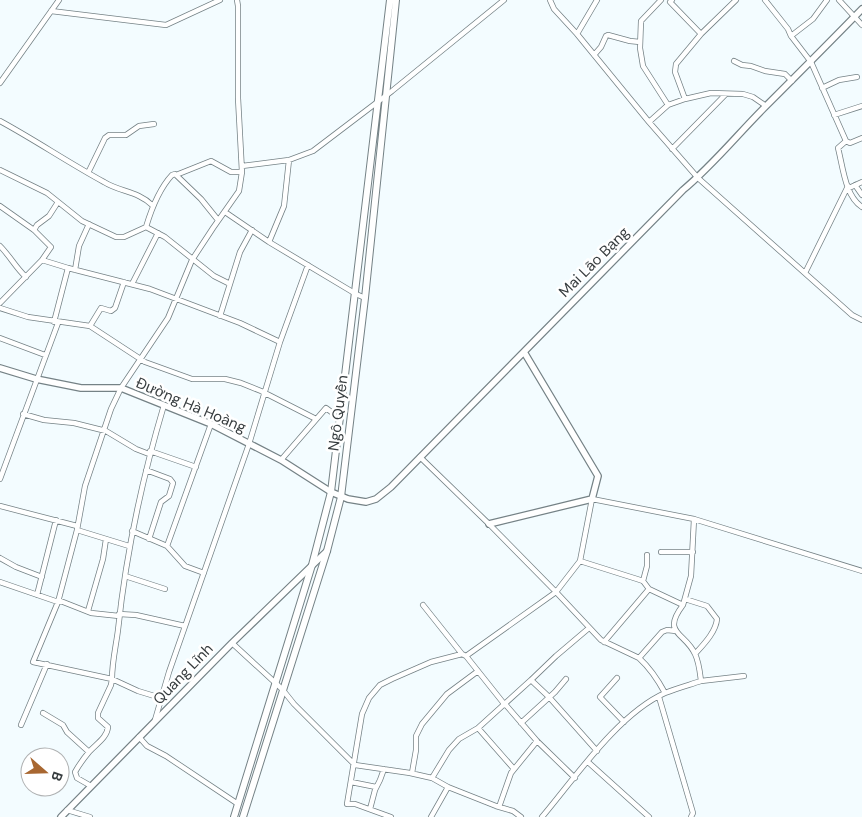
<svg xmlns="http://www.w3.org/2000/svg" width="862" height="817" font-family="'DM Sans',sans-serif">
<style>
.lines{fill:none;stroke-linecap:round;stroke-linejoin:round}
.minor-casing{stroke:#758286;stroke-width:6}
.tertiary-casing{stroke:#758286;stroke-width:8}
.secondary-casing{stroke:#758286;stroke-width:8}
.minor{stroke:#fff;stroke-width:4.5}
.tertiary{stroke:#fff;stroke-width:5.5}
.secondary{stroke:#fff;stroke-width:6}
.labels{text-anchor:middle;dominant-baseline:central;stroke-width:5;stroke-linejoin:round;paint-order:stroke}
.street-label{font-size:15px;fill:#373d3f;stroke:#fff}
</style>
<rect width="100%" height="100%" fill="#f3fcff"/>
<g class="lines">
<g class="minor-casing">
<path id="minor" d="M550 0 554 9 577 34 649 122 698 178 852 315 862 320
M661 0 641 21 640 48 643 66 668 105
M672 0 670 2 701 34 736 0
M765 0 788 29 791 36 811 62 846 141 838 148C843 167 845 196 862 207
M839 0 862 25
M51 11 166 25 220 0
M577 34 597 0
M791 36 813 19 827 0
M594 55 601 47 606 36 608 35 630 41 640 42
M734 61 742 65 751 66 765 71 785 74 792 81
M0 83 59 0
M822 88 839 80 857 77
M685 99 711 93 743 94 753 97 766 106
M834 115 862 106
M0 121C35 140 69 163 104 182 120 192 138 191 152 205
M649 122 668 105 685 99 675 72 676 64 701 34
M846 141 850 143 862 138
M672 149 726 94
M289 160 313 151 392 91 504 0
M242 166 289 160 284 206 269 242
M0 170 47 193 82 221 116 237H124L146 227 165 237 214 276 230 284
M88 173 105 138 109 135H126L139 126 154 124
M176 175 211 161 231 172H242
M855 185 862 195
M849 188 862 182
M0 206 34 230 51 247 42 260
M225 212 269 242 356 294 365 298
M146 227C152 207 159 189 172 175L175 174 201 199 218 220
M34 230 37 225 49 216 58 202
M0 246C10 256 16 268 26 277
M75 270 79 246 89 224
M805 273 848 186
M132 284 158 233
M0 303 42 260 68 268
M0 308 28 317 90 326 101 308 111 311 115 308 124 282
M220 316 240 252 252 230
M54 322 68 268 150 289 240 323 280 342 249 444 169 672 155 720
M90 326 145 362 192 379H225L241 383 261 391 316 419
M0 338 45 355
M280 342 308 265
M23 414 44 420 74 423 106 431 136 449 149 454
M150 451 196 467
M420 457 489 524 556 592 580 561 637 579 643 581 649 589 683 605C661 634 685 632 695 654 699 662 700 673 701 681 689 685 677 688 665 693 618 714 575 778 542 817
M281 460 326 408 334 414
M146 470 170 479 173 483 169 496 161 502 149 539
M0 479 58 323
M0 506 77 526
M77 530 58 602 33 662 112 679 111 685 98 713V718L108 727C107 738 96 744 89 752 84 758 79 765 75 772L77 778 91 786
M132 531 167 546 211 424
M129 546 77 530 85 486 111 409 121 388 168 318 192 260 213 228 239 191 242 172 238 98V6L237 0
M167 546 185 566 204 573
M661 552H693
M0 558 16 567 42 577
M580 561 592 499 694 519 862 571
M125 576 165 589
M643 581 647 566V555
M0 582 58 602
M37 595 56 520
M685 599 707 606 717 619C716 632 703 645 695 654
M58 600 91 613 119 616
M423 605 462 654
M683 605 691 576 694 519
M88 611 103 559 106 539
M119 614 136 615 185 626
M604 642 649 589
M232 643 282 689 294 704 355 765 410 773 432 778 448 787 496 806 513 811 521 817
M466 656 505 705
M639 658 662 632 667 630 676 631
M617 678 600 697 624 722
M531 680 556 656 589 628
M701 681 744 676
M659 697 693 813 691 817
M161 698 138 691 112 679C112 662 116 646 118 630 126 553 142 479 164 405
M505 704 537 741 575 778
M43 713 63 725 67 732 89 752
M521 723 555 692 566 679
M21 725 47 664
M478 728 514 769
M139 737 147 746 166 756 238 804
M588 762 649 817
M412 773 416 750V736L422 724 447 694 478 671
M432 778 449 750 459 739 478 728 531 680 549 697 597 751
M351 782 376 787
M499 807 511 773 537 741
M370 809 375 790 380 780 384 769
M67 810 90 817
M391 817 355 804H347L362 714 369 698 380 685 392 679 431 662 462 654 466 656 556 592 601 640 639 658C650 668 658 680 665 693
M431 817 448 787"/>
</g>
<g class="tertiary-casing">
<path id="tertiary" d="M0 368 36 379 81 388H121L211 424 281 460 331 492 348 499 366 502 376 499 391 487 683 190C713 165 737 135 764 108 797 75 830 42 862 9
M489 524 592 499 598 476 524 352
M61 817 232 643 327 551"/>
</g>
<g class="secondary-casing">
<path id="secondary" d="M234 817 312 565 331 492 390 0
M243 817 327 551 341 497 365 298 396 0"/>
</g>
<use href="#minor" class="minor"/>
<use href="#tertiary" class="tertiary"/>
<use href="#secondary" class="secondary"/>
</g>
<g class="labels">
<g class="street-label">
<text transform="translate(594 262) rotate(-45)">Mai Lão Bạng</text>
<text transform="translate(191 405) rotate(23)">Đường Hà Hoàng</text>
<text transform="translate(338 413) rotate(-83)">Ngô Quyền</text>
<text transform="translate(183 674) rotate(-46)">Quang Lĩnh</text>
</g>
</g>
<g transform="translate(45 772) rotate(110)"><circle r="24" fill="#ffffff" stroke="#afb1b2"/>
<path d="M0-4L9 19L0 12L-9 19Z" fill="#a86731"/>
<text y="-8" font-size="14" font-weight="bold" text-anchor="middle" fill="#373d3f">B</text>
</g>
</svg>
